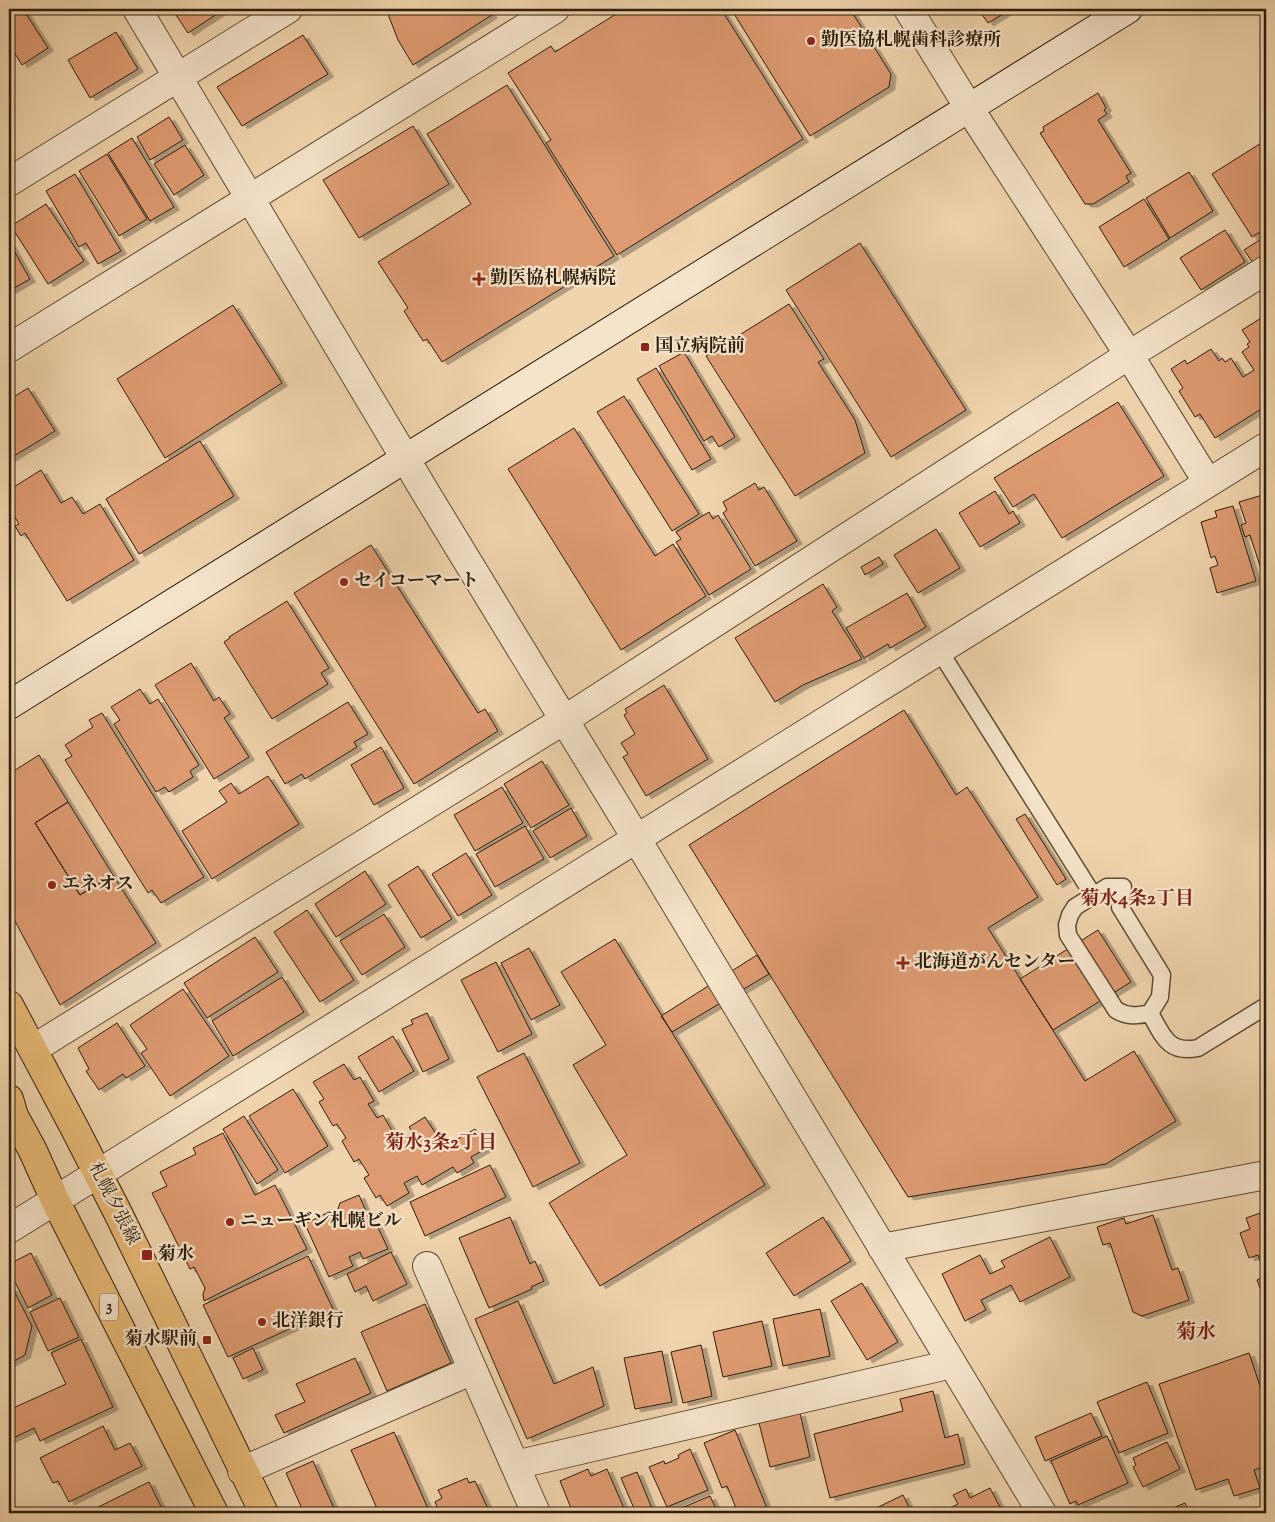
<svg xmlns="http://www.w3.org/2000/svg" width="1275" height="1522" font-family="'Sorts Mill Goudy','Noto Serif JP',serif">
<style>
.building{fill:#de9b72;stroke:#2c1e0c;filter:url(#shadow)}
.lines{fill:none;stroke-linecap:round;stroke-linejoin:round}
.lane-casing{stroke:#5d4c34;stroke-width:19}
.street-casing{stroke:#5d4c34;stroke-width:30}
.secondary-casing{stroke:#2c1e0c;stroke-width:30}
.primary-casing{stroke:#2c1e0c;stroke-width:30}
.lane{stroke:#f5e3ca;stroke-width:16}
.street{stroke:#f5e3ca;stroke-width:28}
.secondary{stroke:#f5e3ca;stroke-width:28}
.primary{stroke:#e8ba76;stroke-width:28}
.poi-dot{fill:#8f2418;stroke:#f5e3ca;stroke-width:2}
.labels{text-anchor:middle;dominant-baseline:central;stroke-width:4.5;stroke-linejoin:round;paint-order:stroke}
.shield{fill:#f5e3ca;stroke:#685945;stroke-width:1}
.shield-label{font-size:16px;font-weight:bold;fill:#2c1e0c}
.poi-label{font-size:18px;font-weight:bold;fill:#2c1e0c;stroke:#f5e3ca;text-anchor:start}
.street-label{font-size:18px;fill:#2c1e0c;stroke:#f5e3ca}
.neighbourhood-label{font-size:19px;font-weight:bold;fill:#7a1f14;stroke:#f5e3ca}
.quarter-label{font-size:20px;font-weight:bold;fill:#7a1f14;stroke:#f5e3ca}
</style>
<defs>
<filter id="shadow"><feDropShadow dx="5.5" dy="3" stdDeviation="0" flood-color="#0004"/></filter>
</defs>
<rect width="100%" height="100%" fill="#f0d4ad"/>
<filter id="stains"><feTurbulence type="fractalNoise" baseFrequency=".004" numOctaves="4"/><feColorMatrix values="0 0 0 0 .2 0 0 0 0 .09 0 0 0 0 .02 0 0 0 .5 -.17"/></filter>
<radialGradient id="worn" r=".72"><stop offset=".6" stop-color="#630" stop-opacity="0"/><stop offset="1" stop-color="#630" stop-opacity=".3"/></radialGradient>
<path class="building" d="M9 9H23L48 48 22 65 9 44Z
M172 9H223V10L188 33Z
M386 9H487L492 15 413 65 398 40Z
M624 9H721L803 139 617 255 546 143 551 140 508 73 551 46 555 52Z
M731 9H850L891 74 889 87 810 136Z
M978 9H1011L988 23Z
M116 32 138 69 90 98 68 60Z
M303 35 328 74 242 126 217 87Z
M507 85 614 256 442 362 427 339 423 341 404 311 408 308 378 262 471 204 427 134Z
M1098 93 1106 108 1104 110 1107 114 1098 120 1131 173 1126 176 1129 182 1093 204H1085L1040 133 1044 131 1043 127Z
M169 117 183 140 150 160 137 137Z
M413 126 449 184 359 238 323 180Z
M132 138 174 207 150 221 108 153Z
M1266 140V228L1252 237 1212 174Z
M185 145 204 175 174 195 154 164Z
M107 154 147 219 119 236 79 171Z
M1189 172 1213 211 1170 238 1146 198Z
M75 174 121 251 98 264 86 243 79 247 46 191Z
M1144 199 1169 239 1124 267 1099 227Z
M46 204 84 261 48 284 11 226Z
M1225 230 1245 262 1201 290 1180 258Z
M1266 236V255L1253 263 1244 250Z
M9 242 30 279 9 291Z
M860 243 966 410 891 457 786 290Z
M789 304 824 359 818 362 855 420 865 453 795 496 706 356Z
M233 305 282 383 165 458 117 379Z
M1266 315V406L1215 438 1200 414 1195 417 1179 391 1183 388 1171 369 1185 360 1187 364 1211 349 1219 361 1222 358 1225 362 1231 358 1243 377 1254 370 1242 352 1249 347 1247 344 1250 342 1242 330Z
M684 352 735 437 719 447 712 436 704 441 659 366Z
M656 368 711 459 692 470 637 379Z
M28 388 55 431 9 459V400Z
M624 396 699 514 672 531 597 412Z
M1118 402 1164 476 1062 538 1034 494 1013 507 994 478Z
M574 428 655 556 673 544 706 596 621 650 508 469Z
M200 441 234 496 139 554 106 499Z
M41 470 61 503 72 497 83 514 100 504 134 560 67 601 25 533 21 536 15 526 19 524 9 507V490Z
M755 483 759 490 764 487 797 541 755 566 723 513 727 510 723 502Z
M995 491 1009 514 1013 511 1020 523 980 547 959 513Z
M1266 494V574L1263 575 1250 535 1245 537 1241 525 1246 523 1239 502Z
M1233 506 1256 581 1217 593 1210 568 1218 565 1215 556 1211 558 1201 522 1217 517 1215 511Z
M709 512 713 519 718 515 751 569 709 595 676 542 681 539 676 532Z
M936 529 960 568 918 593 894 555Z
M371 545 478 713 485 709 498 731 414 784 294 593Z
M879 557 883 564 865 575 861 567Z
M823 584 837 607 832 611 862 659 803 685 775 702 735 638Z
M907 593 926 627 890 648 888 644 864 658 846 628Z
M287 601 329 668 321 673 328 684 272 719 224 642 230 638 229 637Z
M191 663 214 701 219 697 230 714 224 718 249 757 214 779 155 685Z
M664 685 708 759 646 796 623 757 628 754 621 743 635 734 624 715 627 713 625 709Z
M140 689 150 704 158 699 199 765 190 771 193 777 169 792 165 787 156 792 114 724 120 720 111 707Z
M348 702 368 734 354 742 357 747 305 779 302 774 285 784 266 752Z
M904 710 956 795 967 787 1038 897 988 928 1085 1081 1134 1051 1176 1121 1106 1164 908 1197 689 845Z
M102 713 204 877 161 903 152 890 148 893 65 760 72 756 65 745 93 727 89 720Z
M381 747 404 788 374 805 351 765Z
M39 755 68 802 35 823 80 895 113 875 156 943 60 1005 9 910V774Z
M542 761 569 805 531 828 504 784Z
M268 776 299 824 212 879 182 831 227 802 219 791 231 783 239 794Z
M502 787 523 823 475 851 454 815Z
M68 802 113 875 80 895 35 823Z
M571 808 587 836 550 858 533 831Z
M1025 814 1066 879 1057 885 1016 819Z
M525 826 544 859 495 887 476 854Z
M466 853 492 895 458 916 432 874Z
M418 866 452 919 421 938 388 885Z
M365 871 386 904 336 937 315 904Z
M307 910 354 980 320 1002 274 932Z
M384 914 405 947 362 975 340 941Z
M1098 930 1131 982 1053 1030 1020 979Z
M255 937 278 972 207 1018 184 983Z
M615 939 765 1185 600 1286 549 1203 627 1155 573 1065 606 1045 561 972Z
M529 948 560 1005 531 1020 501 963Z
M757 955 769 974 672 1032 661 1016Z
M496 962 532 1034 498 1052 461 980Z
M282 977 304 1012 233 1056 212 1021Z
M183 989 229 1056 170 1096 141 1053 147 1049 130 1025Z
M427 1013 449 1059 423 1072 402 1029 413 1024 411 1020Z
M117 1023 145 1066 126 1078 123 1074 99 1090 86 1071 89 1069 78 1048Z
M393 1036 414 1071 379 1092 358 1057Z
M524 1053 580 1163 533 1187 477 1077Z
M344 1064 354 1080 360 1077 374 1101 368 1104 377 1118 383 1115 398 1141 413 1133 409 1127 425 1117 436 1134 441 1132 449 1144 475 1129 487 1148 471 1157 474 1163 457 1173 453 1167 422 1185 417 1176 404 1183 409 1193 387 1206 380 1195 376 1198 364 1178 369 1175 359 1159 354 1162 342 1141 346 1138 337 1124 333 1126 319 1102 324 1099 313 1082Z
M293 1089 328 1146 285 1173 249 1116Z
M244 1116 278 1170 257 1184 223 1129Z
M223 1133 255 1195 275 1185 307 1249 204 1301 203 1294 205 1288 194 1267 190 1269 152 1193 167 1186 160 1172 196 1154 193 1148Z
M490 1165 506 1197 425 1236 410 1202Z
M359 1195 371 1223 375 1221 388 1249 363 1259 360 1252 349 1257 353 1266 329 1277 305 1224 329 1212 336 1215 340 1203Z
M1266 1211V1304L1257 1280 1266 1276 1258 1255 1249 1258 1240 1233 1250 1229 1246 1218Z
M1153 1215 1172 1270 1178 1268 1189 1300 1142 1316 1133 1312 1110 1243 1103 1245 1097 1227 1124 1218 1126 1224Z
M510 1217 530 1264 535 1261 544 1281 531 1287 532 1289 489 1308 459 1238Z
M823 1217 851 1261 794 1296 766 1253Z
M1050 1237 1070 1277 1020 1302 1011 1285 981 1300 986 1310 965 1321 942 1274 980 1255 990 1274 1005 1267 1001 1261Z
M391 1252 407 1284 373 1301 366 1286 355 1292 347 1274Z
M31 1253 52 1295 28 1308 9 1270V1264Z
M308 1256 333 1309 228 1357 203 1305Z
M862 1283 898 1342 867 1360 831 1301Z
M9 1287 13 1289 32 1326 25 1355 9 1364Z
M60 1298 79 1337 48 1351 30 1312Z
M518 1301 554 1384 593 1367 604 1406 527 1439 475 1319Z
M425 1304 451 1363 387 1391 361 1332Z
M820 1309 830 1356 783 1366 773 1319Z
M762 1321 772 1366 723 1377 713 1332Z
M81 1339 113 1407 40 1441 34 1428 9 1440V1410L66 1384 51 1353Z
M701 1345 712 1396 683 1403 671 1352Z
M253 1348 263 1370 243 1379 233 1358Z
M662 1351 672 1402 635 1409 624 1358Z
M1249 1353 1266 1404V1466L1254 1470 1260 1488 1234 1496 1228 1479 1196 1490 1159 1384Z
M355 1358 371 1393 284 1433 275 1415 305 1402 296 1384Z
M1147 1382 1168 1433 1119 1453 1097 1402Z
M933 1391 945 1438 958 1434 965 1464 830 1498 814 1434 903 1411 900 1399Z
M800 1413 810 1457 770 1467 759 1423Z
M1091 1413 1102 1436 1045 1461 1035 1437Z
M103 1426 115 1450 130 1443 142 1466 69 1502 58 1481 53 1483 40 1458Z
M735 1430 769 1513H738L727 1486 722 1488 704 1443Z
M394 1432 430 1513H379L351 1450Z
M1107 1436 1128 1483 1078 1505 1076 1501 1070 1504 1051 1461Z
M1167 1442 1180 1469 1143 1487 1133 1467 1136 1465 1133 1458Z
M690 1449 708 1490 667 1507 649 1467 664 1461 665 1464 679 1458 678 1455Z
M313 1461 336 1513H304L286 1473Z
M588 1469 591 1476 607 1469 626 1513H573L560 1481Z
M637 1472 653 1511 648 1513H636L621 1478Z
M467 1478 469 1483 475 1481 490 1513H440L435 1502 442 1498 438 1490Z
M149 1482 164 1513H86Z
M990 1488 1003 1513H940L958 1504 953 1495 966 1489 970 1498Z
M903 1495 912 1513H866Z
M710 1496 718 1513H670Z
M1185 1503 1190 1513H1162Z"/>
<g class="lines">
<g class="lane-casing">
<path id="lane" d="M939 650 1093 895
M1150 1013 1160 997 1162 975 1120 907 1123 887H1107L1075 907 1070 915 1067 925 1068 935 1116 1010C1128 1017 1137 1016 1150 1013 1163 1036 1168 1054 1198 1048L1266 1006"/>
</g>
<g class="street-casing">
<path id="street" d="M137 9 427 495 624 818 1042 1513
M908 9 969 108 1129 355 1208 483
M9 182 288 9
M9 348 555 9
M33 1049 564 720 1129 355 1266 270
M9 1229 1266 447
M882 1248 1266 1175
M427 1266 536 1513
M515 1465 952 1364
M242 1471 473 1370"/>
</g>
<g class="secondary-casing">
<path id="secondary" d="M9 705 1128 9"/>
</g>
<g class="primary-casing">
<path id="primary" d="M9 1005 74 1127 119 1215 264 1513
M9 1099 14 1116 33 1151 55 1200 214 1513"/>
</g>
<use href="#lane" class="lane"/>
<use href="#street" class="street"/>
<use href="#secondary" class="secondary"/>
<use href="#primary" class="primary"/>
</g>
<g class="poi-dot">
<circle cx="811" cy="41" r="5"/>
<path d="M476.5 271.5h5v5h5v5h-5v5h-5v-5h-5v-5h5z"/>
<rect x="640" y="342" width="10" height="10" rx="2.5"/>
<circle cx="344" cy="582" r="5"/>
<circle cx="52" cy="885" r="5"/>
<path d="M900.5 955.5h5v5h5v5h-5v5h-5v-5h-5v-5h5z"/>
<circle cx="230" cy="1222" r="5"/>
<rect x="141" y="1249" width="12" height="12" rx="2.5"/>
<circle cx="262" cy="1322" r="5"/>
<rect x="202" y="1335" width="10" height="10" rx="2.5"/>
</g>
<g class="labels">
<rect class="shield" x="100" y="1293.5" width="18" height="27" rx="4"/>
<g class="shield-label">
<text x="109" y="1307">3</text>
</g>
<g class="poi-label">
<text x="821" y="41">勤医協札幌歯科診療所</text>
<text x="490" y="279">勤医協札幌病院</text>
<text x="655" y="347">国立病院前</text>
<text x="354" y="582">セイコーマート</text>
<text x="62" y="885">エネオス</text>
<text x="914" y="963">北海道がんセンター</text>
<text x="240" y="1222">ニューギン札幌ビル</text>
<text x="158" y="1255">菊水</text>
<text x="272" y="1322">北洋銀行</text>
<text x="197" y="1340" text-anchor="end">菊水駅前</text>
</g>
<g class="street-label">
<text transform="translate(113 1204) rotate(63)">札幌夕張線</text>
</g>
<g class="neighbourhood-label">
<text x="1137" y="899">菊水4条2丁目</text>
<text x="441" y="1143">菊水3条2丁目</text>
</g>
<g class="quarter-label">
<text x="1196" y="1333">菊水</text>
</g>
</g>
<rect width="1275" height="1522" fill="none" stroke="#f0d4ad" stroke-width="30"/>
<rect x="10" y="10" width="1255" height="1502" fill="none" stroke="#2c1e0c" stroke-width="2.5"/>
<rect x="15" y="15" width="1245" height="1492" fill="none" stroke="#2c1e0c"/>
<rect width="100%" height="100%" filter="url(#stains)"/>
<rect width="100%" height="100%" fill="url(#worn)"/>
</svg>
